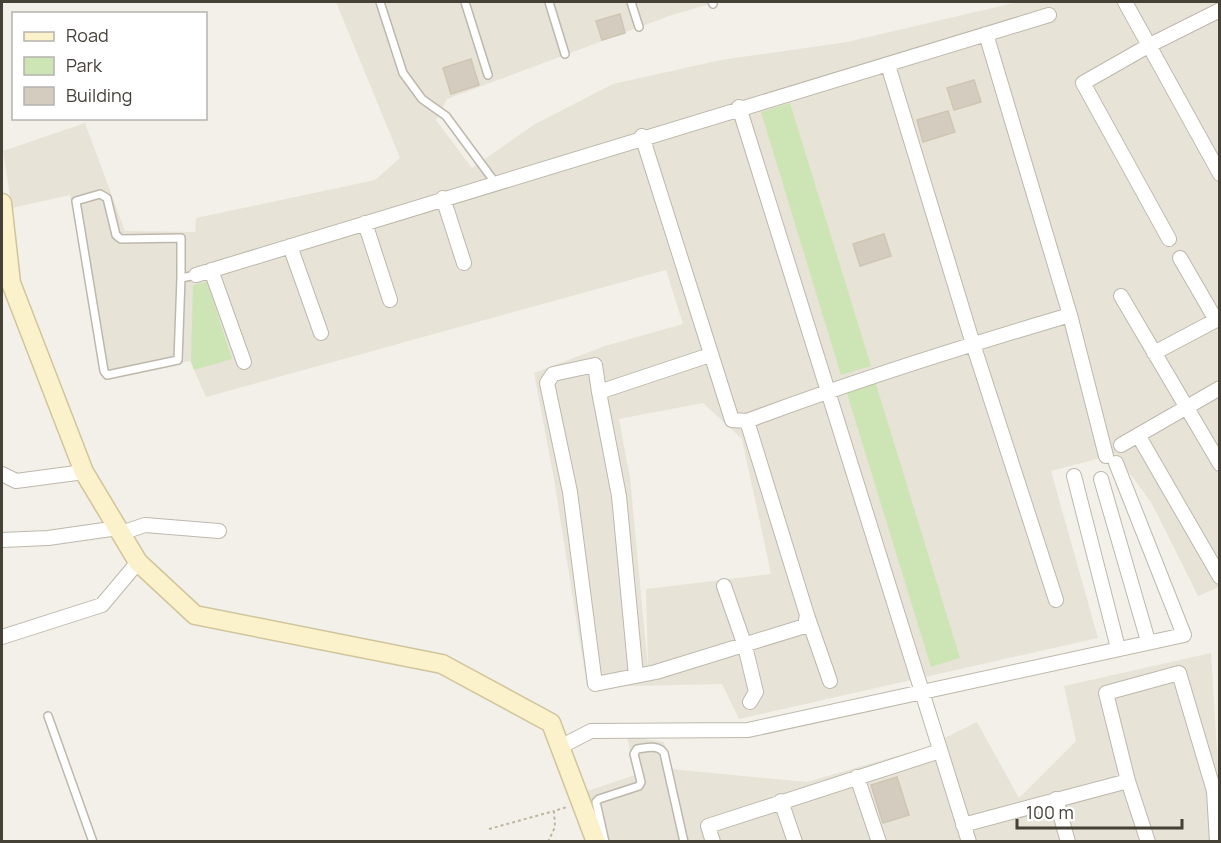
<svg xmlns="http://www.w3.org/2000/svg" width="1221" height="843" font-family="Manrope,sans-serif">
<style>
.residential{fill:#e7e3d7;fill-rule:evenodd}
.green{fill:#cde5b4}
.building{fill:#d4cdbf;stroke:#cfc5b2;stroke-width:1.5}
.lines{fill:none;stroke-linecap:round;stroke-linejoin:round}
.lane-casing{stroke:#beb8ac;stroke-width:10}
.street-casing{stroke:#beb8ac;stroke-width:16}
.secondary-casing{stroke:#d0c59b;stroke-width:21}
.path{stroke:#bfb59e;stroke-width:2;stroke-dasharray:3 3;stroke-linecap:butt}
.lane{stroke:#fff;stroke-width:7}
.street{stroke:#fff;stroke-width:14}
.secondary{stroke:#fbf1cb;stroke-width:18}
</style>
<rect width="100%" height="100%" fill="#f3f0e9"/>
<path class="residential" d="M336 2H716L669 16 447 99 436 120 472 168 535 124 613 84 721 60 847 42 1018 2H1219V587L1198 596 1152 504 1116 454 1051 471 1098 638 739 719 722 684 587 687 554 479 534 373 605 346 683 324 666 270 206 397 190 361 102 377 70 195 12 208 3 151 85 123 125 231 195 232 196 218 375 180 400 158ZM703 403 742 439 771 574 646 589 648 668 630 478 619 419Z
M1211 653 1219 783V841H601L587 791 635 775 627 736 664 742 671 769 807 782 924 748 977 722 1019 798 1076 741 1064 686Z"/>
<path class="green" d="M790 103 871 366 841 375 761 112Z
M207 282 232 359 194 370 191 361 193 285Z
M875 381 960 658 931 667 846 390Z"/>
<path class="building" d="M620 14 625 33 602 40 596 21Z
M471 59 479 85 451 94 443 68Z
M974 80 981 102 954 110 947 88Z
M948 111 955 132 923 142 917 120Z
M884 234 891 256 860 266 853 244Z
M897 777 909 815 883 823 871 785Z"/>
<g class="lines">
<g class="lane-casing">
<path id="lane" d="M380 2 403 73 422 99 446 116 494 181
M465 2 488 75
M549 2 565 54
M631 2 639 27
M712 2 713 4
M181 278V238L121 239 116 235 107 198 100 194 76 201 104 371 107 375 178 360 181 278 196 275
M48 716 93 842
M605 842 596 802 599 799 639 786 641 782 634 754 637 749C646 748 658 744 664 753L684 842"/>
</g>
<g class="street-casing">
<path id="street" d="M1125 2 1220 174
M986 34 1070 315 1106 456
M888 65 973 344 1056 600
M739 107 969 842
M642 136 732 420 747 421C853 381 961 347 1070 315
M443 198 464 263
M365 223 390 300
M1169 239 1083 83 1148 46 1220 10
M290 246 321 333
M1180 258 1216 320
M211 270 244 362
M196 275C480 186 765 101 1049 15
M1121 296 1220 464
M1154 353 1220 318
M710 355 599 392 595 365 553 374 547 383 570 492 595 684 656 672 805 626 807 615 747 421
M599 392 619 496 636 676
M1138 435 1220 577
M1121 445 1220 388
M2 474 16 481 84 472
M1074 476 1118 648
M1101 479 1148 641
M121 533 145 525 219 531
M2 540 48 538 118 528
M724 586 745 646 756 692 750 702
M807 615 830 681
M2 637 102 605 138 562
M560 747 591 731 748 730 1184 635 1116 463
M857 777 879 842
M1056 799 1068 842
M781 801 795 842
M963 825 1128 781
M713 842 708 826 940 751
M1148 842 1128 781 1106 693 1179 673 1214 791 1217 842"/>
</g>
<g class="secondary-casing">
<path id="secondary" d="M2 203 11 283 84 472 138 562 195 615 442 664 551 723 596 842"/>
</g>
<path class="path" d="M489 829 554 811
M548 842 555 827 554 811 567 807"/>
<use href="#lane" class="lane"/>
<use href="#street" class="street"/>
<use href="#secondary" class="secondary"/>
</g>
<rect width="1221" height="843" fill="none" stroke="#464137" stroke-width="6"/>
<rect x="12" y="12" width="195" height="108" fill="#ffffff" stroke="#b5b3af" stroke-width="1.5"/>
<rect x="24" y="32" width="30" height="9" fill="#fbf1cb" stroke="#b5b3af" stroke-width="1.5"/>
<text x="66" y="42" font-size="18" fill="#464137">Road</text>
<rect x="24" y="57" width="30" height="18" fill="#cde5b4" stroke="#b5b3af" stroke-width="1.5"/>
<text x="66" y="72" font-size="18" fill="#464137">Park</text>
<rect x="24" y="87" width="30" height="18" fill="#d4cdbf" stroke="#b5b3af" stroke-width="1.5"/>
<text x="66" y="102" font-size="18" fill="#464137">Building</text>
<path d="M1017 819v9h165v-9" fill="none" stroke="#464137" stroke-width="3"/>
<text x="1026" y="819" font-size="18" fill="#464137" stroke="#ffffff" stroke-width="4.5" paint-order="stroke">100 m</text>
</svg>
